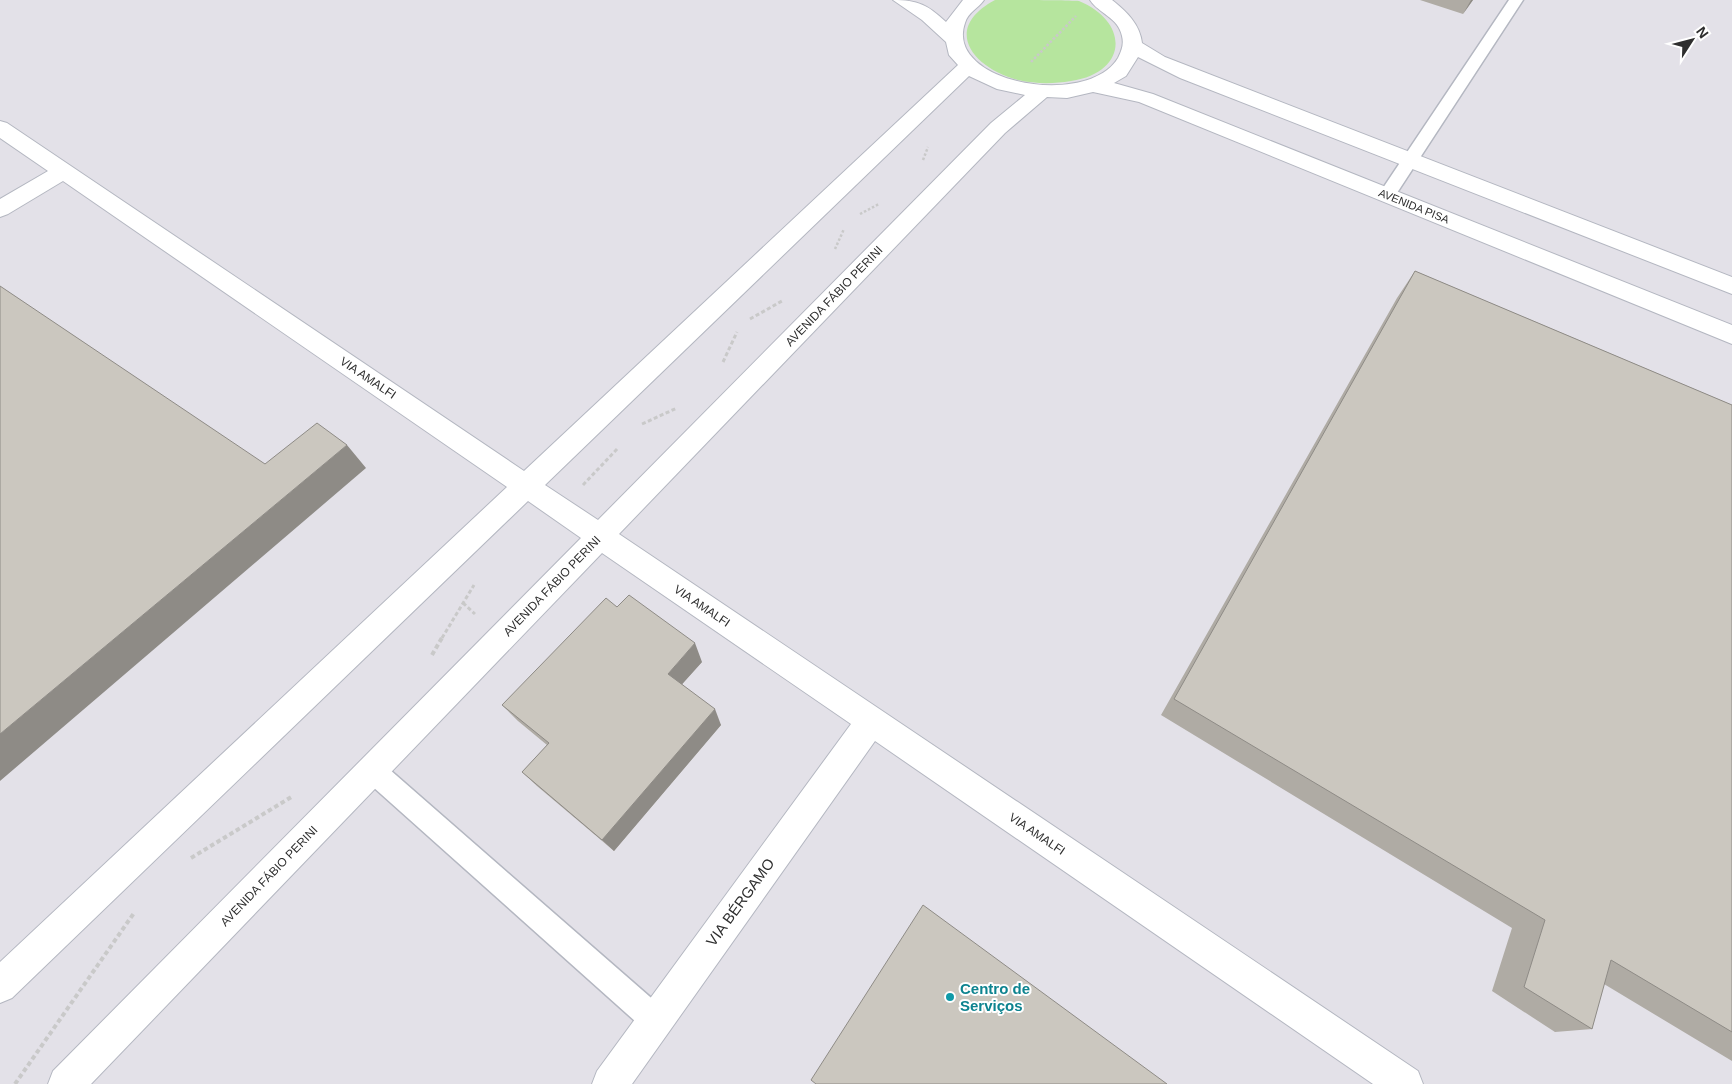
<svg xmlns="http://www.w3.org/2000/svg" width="1732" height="1084" font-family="Helvetica,sans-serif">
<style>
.industrial{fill:#e3e1e8}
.green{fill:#b6e59e}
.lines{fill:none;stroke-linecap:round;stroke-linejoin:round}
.service-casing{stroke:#b4b7c1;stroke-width:3}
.minor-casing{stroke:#b4b7c1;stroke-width:2}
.path-far2{stroke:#c9c9c9;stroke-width:2.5;stroke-dasharray:2.5 2;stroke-linecap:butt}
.path-far1{stroke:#c9c9c9;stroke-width:3;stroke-dasharray:4 2.5;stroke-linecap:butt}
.path{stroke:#c9c9c9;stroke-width:4;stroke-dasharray:4.5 3;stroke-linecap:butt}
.service{fill:#fff;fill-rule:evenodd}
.minor{fill:#fff;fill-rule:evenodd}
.wall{fill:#afaba4}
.shaded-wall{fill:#8e8b86}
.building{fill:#cbc7bf;stroke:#8e8b86}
.culture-dot{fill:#0f9aa8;stroke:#fff;stroke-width:2}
.labels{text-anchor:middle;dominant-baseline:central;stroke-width:4;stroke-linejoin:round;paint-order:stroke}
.far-street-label{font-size:11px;fill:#2e2e2e;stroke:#fff}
.street-label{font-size:12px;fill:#2e2e2e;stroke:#fff}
.near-street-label{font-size:15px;fill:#2e2e2e;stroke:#fff}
.near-culture-label{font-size:15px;font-weight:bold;fill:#0d838f;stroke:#fff;text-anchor:start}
</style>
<rect width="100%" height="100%" fill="#efe9e1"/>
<path class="industrial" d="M0 0H1732V1084H0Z"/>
<path class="green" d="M995 0C1011 0 1067 0 1079 1 1130 22 1128 73 1071 81 1053 84 1036 84 1018 80 973 68 941 29 995 0Z"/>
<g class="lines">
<g class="service-casing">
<path id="service" d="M1509 0H1523L1393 199H1381L1379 195 1381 191Z
M372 758 381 762 665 1010 669 1020 665 1030 655 1034 645 1030 363 778 360 770 363 762Z"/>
</g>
<g class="minor-casing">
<path id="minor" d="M893 0C918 0 928 5 946 22L963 0H984C978 9 968 12 965 23 944 83 1087 109 1118 58 1122 50 1124 44 1122 36 1118 17 1099 14 1090 0H1112C1126 11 1140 24 1142 43L1165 57 1732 277V294L1180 78 1138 57 1126 76 1114 83 1153 94 1732 325V344L1139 102 1093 92 1067 98 1047 97 1005 133 619 534 1418 1071 1423 1084H1373L875 741 632 1084H592L597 1071 851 724 602 553 91 1084H48L53 1071 581 538 528 501 12 998 0 1003V962L507 487 63 181 8 214 0 217V199L48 171 0 138V121L7 123 524 471 958 65 949 55 946 42 922 20ZM969 76 997 89 1025 95 991 123 598 520 545 485Z"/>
</g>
<path class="path-far2" d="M1031 62 1076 16
M923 160 928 147
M860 214 879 204
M835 249 844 229"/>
<path class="path-far1" d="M750 319 782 301
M723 362 737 332
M642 424 677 408
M583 485 618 448
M463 603 475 614
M442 638 474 585"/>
<path class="path" d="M432 655 443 636
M191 858 293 796
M15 1084 134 913"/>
<use href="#service" class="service"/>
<use href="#minor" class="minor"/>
</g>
<path class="wall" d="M1420 0H1473L1463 14Z
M1415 271 1732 405V1061L1604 984 1592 1029 1555 1032 1492 991 1512 928 1161 715 1397 298Z
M702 662 682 684 721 725 614 851 537 786 522 772 547 745 518 721 502 705Z"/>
<path class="shaded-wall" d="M1471 0H1473L1463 14Z
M347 445 366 468 0 781V734Z
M695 643 702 662 676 691 668 674Z
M715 709 721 725 614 851 602 840Z"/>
<path class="building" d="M1415 271 1732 405V1032L1611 960 1592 1029 1524 987 1545 920 1174 699Z
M0 286 265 464 317 423 347 445 0 734Z
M629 595 695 643 668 674 715 709 602 840 522 772 549 743 502 705 606 598 617 607Z
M923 905 1167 1084H816L811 1080Z"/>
<circle class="culture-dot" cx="950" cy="997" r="5"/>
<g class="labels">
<g class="far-street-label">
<text transform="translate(1414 206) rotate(22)">AVENIDA PISA</text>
</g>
<g class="street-label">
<text transform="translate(834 296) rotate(-46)">AVENIDA FÁBIO PERINI</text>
<text transform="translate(368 378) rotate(34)">VIA AMALFI</text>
<text transform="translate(552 586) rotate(-46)">AVENIDA FÁBIO PERINI</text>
<text transform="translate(702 606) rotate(34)">VIA AMALFI</text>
<text transform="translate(1037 834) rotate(34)">VIA AMALFI</text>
<text transform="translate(269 876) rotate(-46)">AVENIDA FÁBIO PERINI</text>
</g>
<g class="near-street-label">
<text transform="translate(740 902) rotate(-54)">VIA BÉRGAMO</text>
</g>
<g class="near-culture-label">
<text x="960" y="988">Centro de<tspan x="960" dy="17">Serviços</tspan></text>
</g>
</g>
<g transform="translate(1692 40) rotate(54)" stroke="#ffffff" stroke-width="4" paint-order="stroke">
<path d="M0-4L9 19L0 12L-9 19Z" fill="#2e2e2e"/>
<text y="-8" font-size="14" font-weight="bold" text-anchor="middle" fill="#2e2e2e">N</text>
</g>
</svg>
